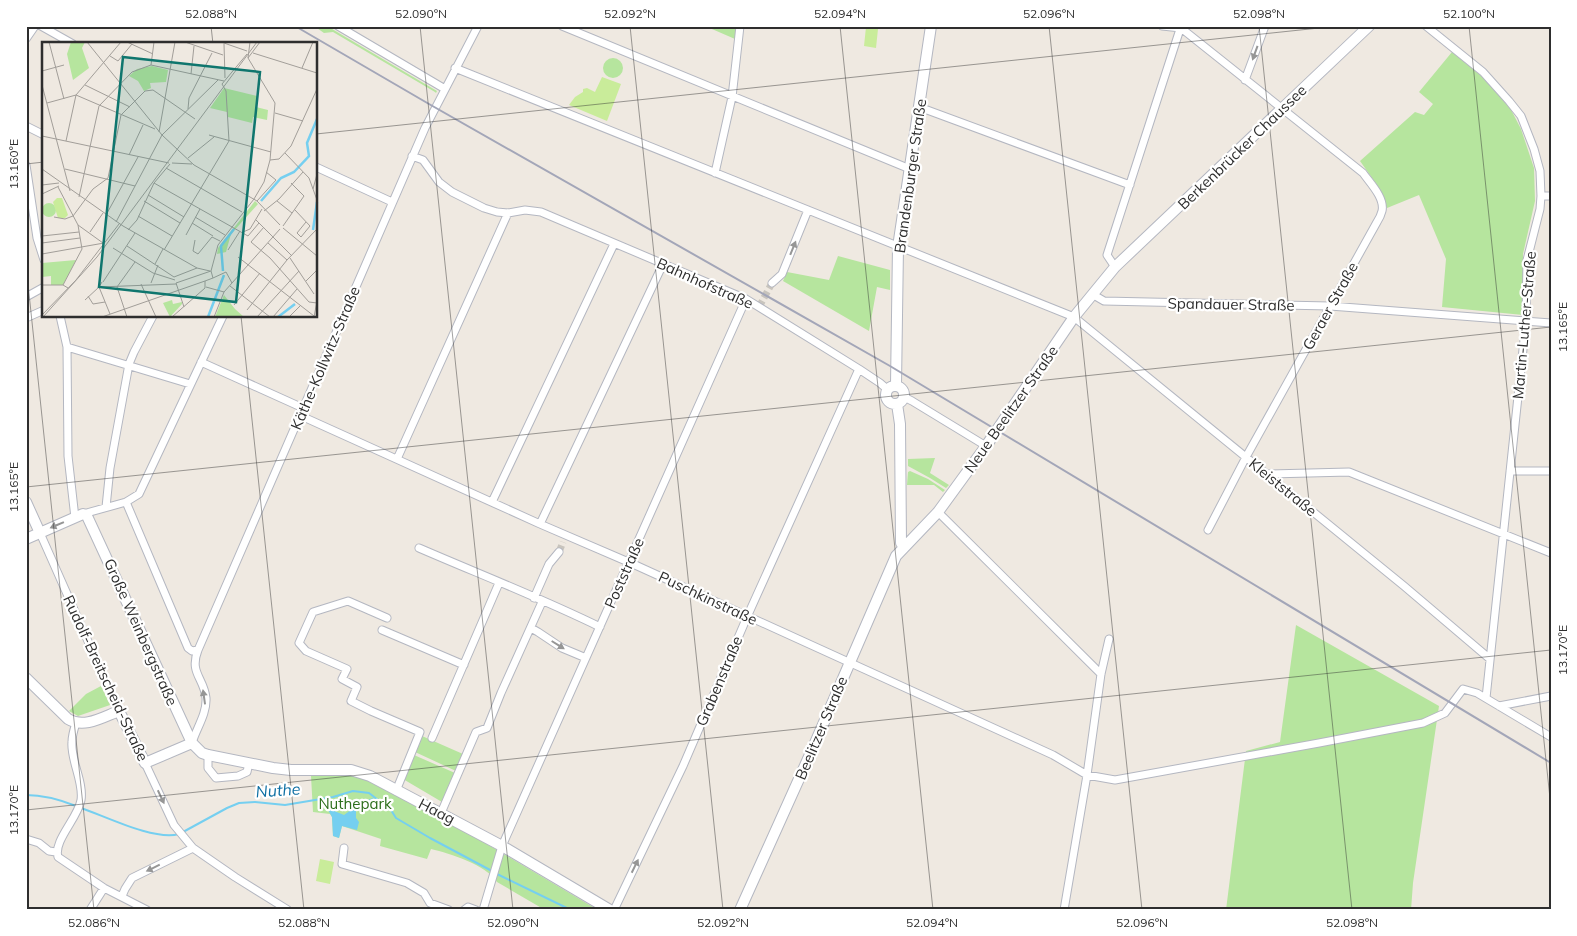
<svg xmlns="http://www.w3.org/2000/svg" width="1577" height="936" font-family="Mulish,sans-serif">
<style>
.green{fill:#b6e59e}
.pitch{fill:#c9ec9a}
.water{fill:#75cff0}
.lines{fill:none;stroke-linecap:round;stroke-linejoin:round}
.stream{stroke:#75cff0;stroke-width:2}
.street-tunnel{stroke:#c8c4bd;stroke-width:7;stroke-dasharray:7 3.5;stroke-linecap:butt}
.street-casing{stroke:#b4b7c1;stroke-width:9}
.secondary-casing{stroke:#b4b7c1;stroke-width:12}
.street{stroke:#fff;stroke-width:7}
.secondary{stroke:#fff;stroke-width:10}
.rail{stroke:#a3a6b8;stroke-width:2}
.oneway{fill:#969696}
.ticks{fill:none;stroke:#2e2e2e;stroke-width:1;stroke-opacity:0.45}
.labels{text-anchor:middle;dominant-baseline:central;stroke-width:4.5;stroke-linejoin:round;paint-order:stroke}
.street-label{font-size:15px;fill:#2e2e2e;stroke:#fff}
.park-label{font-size:15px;fill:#2c6e1b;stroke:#fff}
.water-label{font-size:16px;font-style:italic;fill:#0d6fa3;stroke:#fff}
.inset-river{fill:none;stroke:#75cff0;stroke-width:2.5}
.inset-road{fill:none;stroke:#a29e99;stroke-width:1}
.view{fill:#0f766e;fill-opacity:0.15;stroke:#0f766e;stroke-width:2.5}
.inset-edge{fill:none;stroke:#2e2e2e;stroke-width:2.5}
.neatline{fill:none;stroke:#2e2e2e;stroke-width:2}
.ticks-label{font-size:12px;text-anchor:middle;fill:#2e2e2e}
</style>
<rect width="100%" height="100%" fill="#efe9e1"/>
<path class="green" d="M314 26H327L437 91 436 93 435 92 333 32 324 33Z
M705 26H736L735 39Z
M1452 52 1485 79 1507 102 1521 129 1534 168 1535 201 1523 254V315L1442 307 1446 259 1419 195 1387 208 1377 185 1360 161 1415 112 1424 115 1433 104 1419 92Z
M603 68a10 10 0 1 1 20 0a10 10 0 1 1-20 0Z
M838 256 890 270V290L877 287 869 331 783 281 787 272 829 280Z
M935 458 930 473 949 485 946 488 930 478 908 466V459Z
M910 471 928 479 945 490 943 492 934 485H907L908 472Z
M1296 625 1439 706 1413 883 1411 910H1226L1246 751 1280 742Z
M101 686 110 705 78 716 69 711 86 694Z
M422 736 463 754 456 771 415 752Z
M414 755 455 773 442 802 403 779Z
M352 775 373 782 440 816 598 910H545L497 882C485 864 451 854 431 849L427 859 380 846 381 839 342 826 339 838 333 836 332 817 330 814 313 812 311 776Z"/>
<path class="pitch" d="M866 27 878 29 876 48 864 46Z
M602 77 621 84 607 121 569 105 575 97 583 92V89L587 88 595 92Z
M320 859 334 862 330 884 316 881Z"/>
<path class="water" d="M375 797C369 803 362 805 356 811V818L359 822 357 830 342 826 339 838 333 836 332 817 327 808 344 815 359 804Z"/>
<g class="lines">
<path class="stream" d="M26 795C43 795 61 800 76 806
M318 800 327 808
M81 808C105 816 154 841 179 834
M183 832 227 808 239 803 255 802 285 805 333 797 353 791 369 793 391 810 396 818 430 838 492 871
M497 874 571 910"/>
<path class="street-tunnel" d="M759 307 772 283
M559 552 563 542"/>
<g class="street-casing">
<path id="street" d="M41 26 73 44
M338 26 445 89
M562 26 910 169
M1162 26 1181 28 1363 173C1370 183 1385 198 1382 211 1381 215 1379 219 1377 222L1246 457 1208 530
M1426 26 1483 72 1509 101 1521 116 1534 149 1540 171 1541 196 1540 209 1527 260 1526 321 1486 698
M26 39 35 26
M455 68 1074 317 1404 586 1490 659
M1245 80 1265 26
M919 107 1130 185
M26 126 44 135
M412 156 423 160 439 182 452 192 484 208 497 212 508 213 525 210 541 212 746 299 859 369 880 383 887 389
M26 165 37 238 44 260
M316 167 392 202
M715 173 732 97 740 26
M1541 196H1551
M1115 267 1107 255 1181 26
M772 283 782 274 808 210
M1092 294 1104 301 1330 306 1551 323
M26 297 44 287
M60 316 67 347 68 456 75 518
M26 318 44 310
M67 347 190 384
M201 362 303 408
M904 397 912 401 986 446
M299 415 540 524 633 564 1053 755 1087 775 1115 780 1319 743 1423 723 1445 713 1463 689 1477 693 1551 737
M397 459 508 213
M1510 471H1551
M1267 474 1349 472 1551 553
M126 502 188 648 192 651 198 650
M492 502 614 244
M106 507 110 468 129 364 134 352 153 316
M938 512 1101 674
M83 514 126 502 139 494 223 316
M540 524 663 264
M40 533 119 711
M419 548C479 574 541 598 600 627
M534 598 549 564 559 552
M387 618 348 601 313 612 299 643 306 651 347 669 342 679 357 687 351 701 371 711 420 732 396 791
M531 628 538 632 562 648 586 658
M382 630 464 665
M1499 706 1551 696
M76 723C74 729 72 736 72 742 70 759 84 782 81 800 78 818 53 841 58 857L104 888 147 910
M432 738 499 583
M192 743C196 729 207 714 206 698 204 678 189 673 198 650L425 128 478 26
M208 755V768L216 778 238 776 247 772 249 763
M145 763 174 825 193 848 235 877 288 910
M441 813 476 732 487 728 501 693 542 602
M26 839 39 843 49 851 56 852
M344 848 342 864 407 883 424 893 430 903 449 910
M122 896 125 889 132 878 193 848
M90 910 104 888
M464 910 468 907 476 910
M483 910 502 846 746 299
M614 910 683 766 747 617 859 369
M1064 910 1087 775 1101 674 1109 639"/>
</g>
<g class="secondary-casing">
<path id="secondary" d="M896 385 898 247 931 26
M886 395a9 9 0 1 1 18 0a9 9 0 1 1-18 0Z
M897 404 900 424 901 543 904 547
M26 502 40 533
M26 539 83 514 87 516 192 743 202 753 208 755 273 768 291 770H351L370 776 502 846 610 910
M26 678 68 719C84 729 103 717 119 711L145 763 192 743
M740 910 812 750 896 556 938 512 986 446 1074 317 1115 267 1369 26"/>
</g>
<use href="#street" class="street"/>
<use href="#secondary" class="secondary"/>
<path class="rail" d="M295 26 429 104 890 366 1551 763"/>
</g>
<defs><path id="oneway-solid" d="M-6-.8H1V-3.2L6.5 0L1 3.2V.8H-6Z" transform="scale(1.25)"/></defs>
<g class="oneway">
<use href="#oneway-solid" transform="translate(1255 53) rotate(110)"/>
<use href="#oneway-solid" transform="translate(793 248) rotate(-68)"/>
<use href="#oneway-solid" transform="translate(57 525) rotate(157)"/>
<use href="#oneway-solid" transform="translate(558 645) rotate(32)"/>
<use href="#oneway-solid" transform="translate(204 697) rotate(-98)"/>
<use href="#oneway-solid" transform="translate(161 797) rotate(65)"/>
<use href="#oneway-solid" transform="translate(635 866) rotate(-64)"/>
<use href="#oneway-solid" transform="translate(153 868) rotate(154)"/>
</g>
<path class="ticks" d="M211 26 213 44M420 26 513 910M630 26 723 910M840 26 933 910M1049 26 1142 910M1259 26 1352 910M1469 26 1551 808M316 134 1338 26M26 164 44 162M26 265 94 910M241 316 304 910M26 487 1551 327M26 810 1551 650"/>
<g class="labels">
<g class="street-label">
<text transform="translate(1242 147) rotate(-44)">Berkenbrücker Chaussee</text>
<text transform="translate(910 176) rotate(-82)">Brandenburger Straße</text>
<text transform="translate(705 283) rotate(24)">Bahnhofstraße</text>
<text transform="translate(1231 304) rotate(1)">Spandauer Straße</text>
<text transform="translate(1330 306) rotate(-61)">Geraer Straße</text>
<text transform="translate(1524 325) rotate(-85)">Martin-Luther-Straße</text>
<text transform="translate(325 358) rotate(-67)">Käthe-Kollwitz-Straße</text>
<text transform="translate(1011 409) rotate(-55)">Neue Beelitzer Straße</text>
<text transform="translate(1283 487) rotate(39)">Kleiststraße</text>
<text transform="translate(624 573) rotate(-66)">Poststraße</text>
<text transform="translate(708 598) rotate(25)">Puschkinstraße</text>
<text transform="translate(141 632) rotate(66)">Große Weinbergstraße</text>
<text transform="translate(106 678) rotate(65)">Rudolf-Breitscheid-Straße</text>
<text transform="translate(719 681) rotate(-67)">Grabenstraße</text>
<text transform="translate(821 728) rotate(-67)">Beelitzer Straße</text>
<text transform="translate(437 811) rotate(27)">Haag</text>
</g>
<g class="park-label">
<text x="355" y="803">Nuthepark</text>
</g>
<g class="water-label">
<text transform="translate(278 790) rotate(-4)">Nuthe</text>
</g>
</g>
<g transform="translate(42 42)">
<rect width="275" height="275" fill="#efe9e1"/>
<path d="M29 0H43L40 6 47 26 31 38 25 12ZM110 24 126 28 124 40 108 41 109 46 102 49 96 39 87 34 95 27ZM182 46 215 54 214 65 226 68 225 78 211 75 210 81 186 75 185 70 168 66ZM213 159 216 162 189 192 184 210 175 212 176 206ZM0 168a7 7 0 1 1 14 0a7 7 0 1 1-14 0ZM34 218 21 243H9V234L0 235V221ZM182 253 193 267 202 275H173ZM130 258 131 262 140 260V262L128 275 121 261Z" fill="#b6e59e"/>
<path d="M15 156H20L26 173 23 176H16L11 160Z" fill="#c9ec9a"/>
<path class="inset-river" d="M219 159 239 136 252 130 267 114 265 101 275 77M271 188 275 160M181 229 179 204 192 187M166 275 182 233M236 275 253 262"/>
<path class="inset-road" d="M7 0 22 57M45 0 120 93 152 123 215 159 238 183M85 0 111 12M143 0 181 13M179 0 205 9M208 0 206 16 233 61 228 118 222 140 212 157M182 2 183 36M211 11 275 31M68 14 76 19 90 2M206 16 218 0M109 23 112 0M260 26 271 0M0 29 22 23M149 32 152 4M0 43 28 149M43 43 88 65M5 61 34 53 113 87M146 67 147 56 170 11M233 71 261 79M117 90 133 0M167 93 229 110M0 94 127 121M24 99 34 53 79 0M243 111 267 136 275 158M87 113 101 83M146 116 172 95M228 118 237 117 249 104 275 47M130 121 150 122M124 126 200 170M0 127 81 184 155 226M23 127 93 144M112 141 206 194 217 181M0 143 17 141M16 145 36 183 40 207 21 243M271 147 275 132M0 152 17 144M106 153 142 175M37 155 57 64 90 30 109 23 182 39M102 159 138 181M215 159 234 138 224 130M235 159 250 171M253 168 268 184 259 195M222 169 237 157 261 130M64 173 96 115M31 174 51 147 66 136 79 73 103 49 111 48 153 77M96 174 130 194M12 175 23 177 31 174M153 175 183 193M214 178 250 214M74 180 120 93 176 38M150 181 171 194M36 183 61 201M241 184 262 154 249 141M222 185 209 200 228 216 267 260 275 261M241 186 275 214M86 188 95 178 112 141 128 122M48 190 61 171M201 190 208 187 220 167M144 193 158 167M0 194 37 190M259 195 255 191 264 180M153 198 151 209 156 212 170 195 178 199M0 201 38 196M226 201 245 218M85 204 132 235M71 206 111 231 133 238M122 208 187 99 184 49 180 42 205 12M186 208 198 189M0 212 62 201M196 215 272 274M248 216 272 252M113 222 121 207M132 235 155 226 168 229M171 236 184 230 190 241M264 239 275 228M60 240 57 245 68 272M61 240 93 191M109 241 116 223M99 242 114 275M0 243H21L26 246M188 244 228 275M164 245 182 250M46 254 51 262 63 260M43 258 57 245 134 242M192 263 218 231M142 265 134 241 169 229M205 268 245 218 275 187M0 273 34 238 77 182M1 275 55 215 215 0M60 275 163 239M85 275 75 245 93 220M130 275 163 246V239L171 236 169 229 176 203 212 157M172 275 182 250 238 187M215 275 257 229M231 275 255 247M247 275 258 264M272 275 275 259"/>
<path class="view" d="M81 15 218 30 194 260 57 245Z"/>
<rect width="275" height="275" class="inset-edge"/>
</g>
<rect width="1577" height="936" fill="none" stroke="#ffffff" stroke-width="55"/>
<rect x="28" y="28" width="1522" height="880" class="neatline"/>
<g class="ticks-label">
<text x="211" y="18">52.088°N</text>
<text x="421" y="18">52.090°N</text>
<text x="630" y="18">52.092°N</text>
<text x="840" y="18">52.094°N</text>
<text x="1049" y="18">52.096°N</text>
<text x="1259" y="18">52.098°N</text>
<text x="1469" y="18">52.100°N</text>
<text transform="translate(14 164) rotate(-90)" y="4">13.160°E</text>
<text transform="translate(1563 327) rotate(-90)" y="4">13.165°E</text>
<text transform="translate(14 487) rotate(-90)" y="4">13.165°E</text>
<text transform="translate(1563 650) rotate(-90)" y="4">13.170°E</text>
<text transform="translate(14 810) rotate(-90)" y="4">13.170°E</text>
<text x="94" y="927">52.086°N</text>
<text x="304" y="927">52.088°N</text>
<text x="513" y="927">52.090°N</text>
<text x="723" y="927">52.092°N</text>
<text x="932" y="927">52.094°N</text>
<text x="1142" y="927">52.096°N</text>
<text x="1352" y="927">52.098°N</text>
</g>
</svg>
